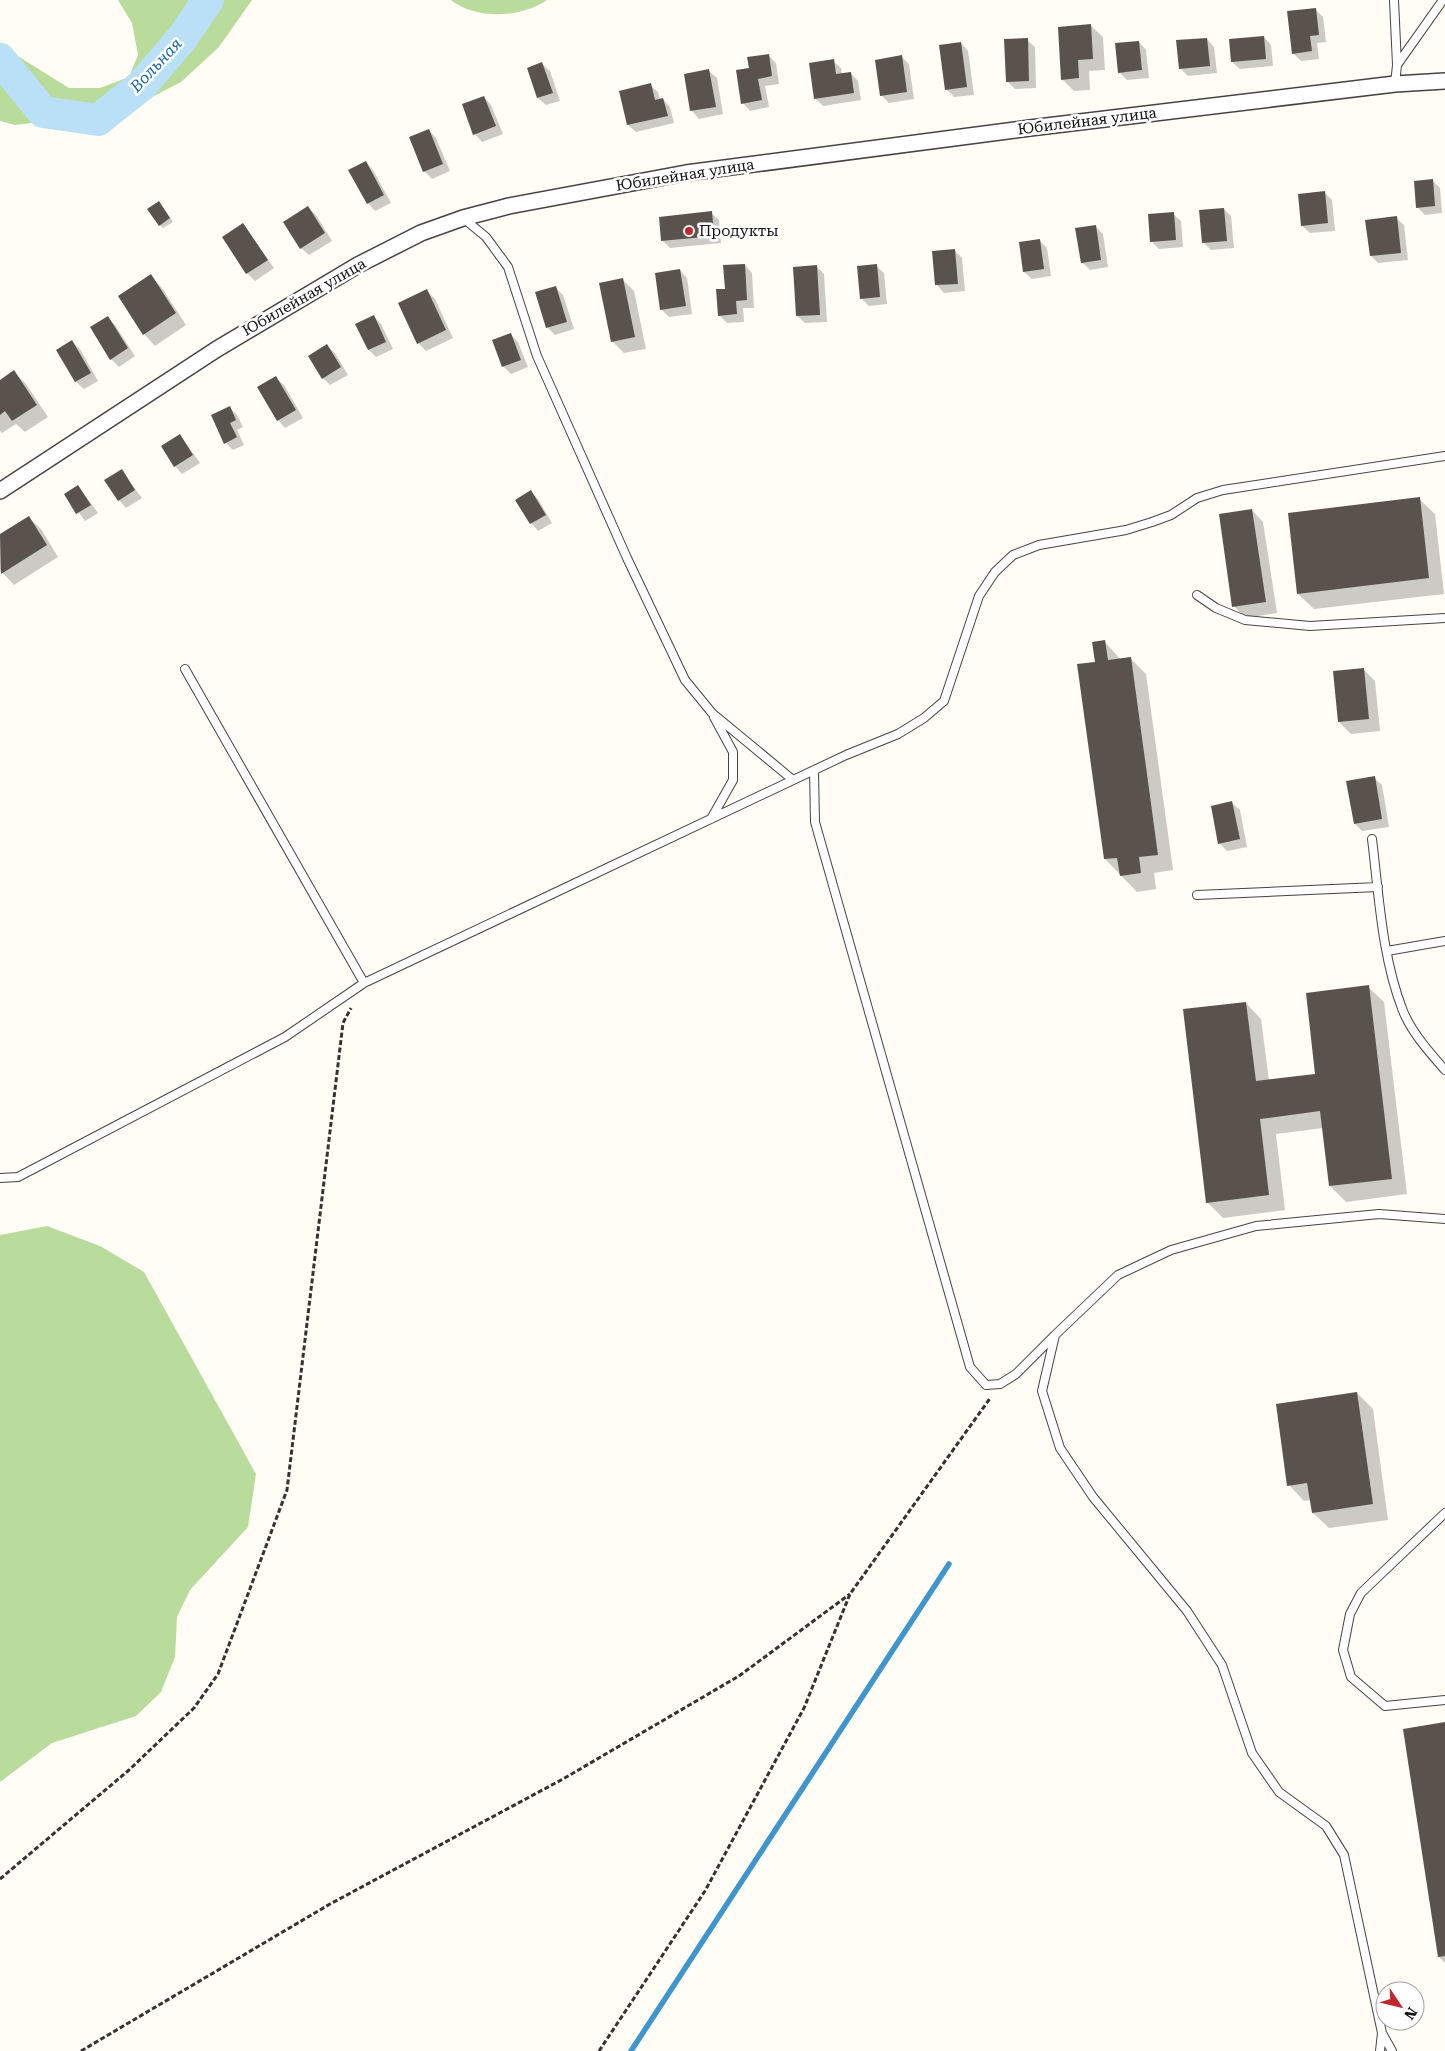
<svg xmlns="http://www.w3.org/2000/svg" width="1445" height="2051" font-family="'Roboto Serif',serif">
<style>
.forest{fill:#b9dc9c}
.shadow{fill:#0003}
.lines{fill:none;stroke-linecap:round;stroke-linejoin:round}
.stream{stroke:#3f96cf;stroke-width:5.5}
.river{stroke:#b9e0f7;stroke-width:32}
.building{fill:#5a524d}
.lane-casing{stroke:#444;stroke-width:10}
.street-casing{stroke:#444;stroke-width:18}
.path{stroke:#333;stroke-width:3;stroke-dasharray:5 2.5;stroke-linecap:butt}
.lane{stroke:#fff;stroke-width:8}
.street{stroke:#fff;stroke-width:15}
.poi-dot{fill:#c4262e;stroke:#fff;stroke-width:2}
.labels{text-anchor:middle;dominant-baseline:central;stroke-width:5;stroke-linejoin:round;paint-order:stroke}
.street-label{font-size:15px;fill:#111;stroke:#fff}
.poi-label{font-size:15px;fill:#111;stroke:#fff;text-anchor:start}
.water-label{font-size:16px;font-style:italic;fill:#1768a6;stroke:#fff}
</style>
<rect width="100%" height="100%" fill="#fffdf5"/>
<path class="forest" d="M118 0H252L219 47 181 82 123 112 15 125 0 121V45L69 88H100L129 77 138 55 132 23Z
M451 0H547C521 18 476 20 451 0Z
M47 1226 100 1246 144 1272 256 1474 248 1527 190 1590 177 1617 175 1657 161 1692 136 1716 52 1743 0 1782V1235Z"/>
<path class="shadow" d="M1315 9 1323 17 1326 42 1317 43 1319 59 1301 61 1293 53Z
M1091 26 1103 37 1105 70 1089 71 1090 90 1074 91 1062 79Z
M1264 37 1271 45 1273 66 1240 69 1232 62Z
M1207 39 1214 47 1217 73 1188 76 1181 69Z
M1027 40 1035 47 1036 88 1015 89 1007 81Z
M1139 42 1146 50 1149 78 1127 80 1119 72Z
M961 43 968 51 974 95 954 97 946 89Z
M768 55 776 63 779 84 765 86 769 107 750 111 743 103 750 69Z
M902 57 909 64 914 99 889 103 881 95Z
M833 61 841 68 842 74 850 73 858 81 861 100 823 106 815 98Z
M542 64 550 71 560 101 546 105 538 98 528 68Z
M709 71 717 78 723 114 699 119 692 111 685 75Z
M650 85 658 92 660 100 663 99 670 107 674 123 636 132 628 125Z
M484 97 491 105 503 134 482 142 475 134Z
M429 130 436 138 450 171 432 179 424 171Z
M365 162 373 170 391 203 375 211 368 203Z
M1432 180 1440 188 1442 213 1425 215 1417 207Z
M1324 192 1332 200 1335 231 1310 233 1302 226Z
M162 206 173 222 163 228 160 225Z
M308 208 316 215 332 241 309 255 301 248Z
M1224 209 1231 216 1234 248 1211 250 1203 242Z
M711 213 719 220 721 243 670 248 662 240Z
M1173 214 1181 221 1183 247 1159 249 1151 241Z
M1396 218 1404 225 1408 260 1378 263 1371 256Z
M243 224 274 268 255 281 247 273Z
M1095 226 1103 234 1108 267 1090 270 1082 262Z
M1040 241 1047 248 1051 276 1032 279 1024 272Z
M955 251 962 258 965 291 944 293 937 285Z
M745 265 752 273 754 308H743L744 322 727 323 719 315 726 290Z
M816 266 824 274 827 322 805 323 797 316Z
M876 266 884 273 887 304 869 306 861 298Z
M680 270 687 278 692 314 669 317 662 310Z
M151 276 162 288 186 325 155 346 144 334Z
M622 279 634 291 646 349 624 353 612 341Z
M555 287 563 295 574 329 555 335 547 327Z
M427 291 435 299 453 338 426 351 418 343Z
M373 316 381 324 393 349 376 357 369 350 357 324Z
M108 318 115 325 135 356 119 367 111 359Z
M510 334 518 342 528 367 511 374 503 366Z
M72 342 80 349 98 381 84 389 76 382 58 350Z
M327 346 335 353 348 375 330 385 323 378Z
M14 372 26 384 48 417 25 432 16 424 2 433 0 431V381Z
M276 378 284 385 303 418 285 428 278 420Z
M229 407 237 415 243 427 237 430 244 445 233 450 226 443Z
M180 435 200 463 182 474 175 466Z
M121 471 142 498 126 508 119 500Z
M78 486 98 513 85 521 65 494Z
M531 492 538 499 552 523 538 531 531 523Z
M1419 499 1435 514 1444 594 1314 609 1298 594Z
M1252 510 1263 522 1277 613 1245 618 1234 606Z
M29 518 41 529 58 557 14 585 0 570V536Z
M1105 642 1121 660 1130 658 1146 674 1173 870 1154 873 1156 889 1137 892 1105 859 1096 663Z
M1363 669 1375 681 1380 731 1351 734 1339 722Z
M1374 778 1382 785 1389 827 1362 831 1355 824Z
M1232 803 1240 810 1247 847 1227 851 1219 843Z
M1368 987 1384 1002 1407 1194 1346 1202 1330 1186 1323 1128 1276 1134 1285 1210 1223 1218 1207 1202 1246 1003 1261 1019 1269 1081 1317 1075Z
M1357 1393 1373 1409 1388 1520 1329 1528 1313 1513 1311 1500 1304 1501 1289 1485Z
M1445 1723V1963L1439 1957Z"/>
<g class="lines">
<path class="stream" d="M631 2051 949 1564"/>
<path class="river" d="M0 59 43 112 98 120 142 85 183 37 208 0"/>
</g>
<path class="building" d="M1316 8 1319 35 1310 36 1312 51 1292 54 1287 11Z
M1091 24 1093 59 1078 60 1079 78 1061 80 1058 27Z
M1264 36 1266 59 1231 62 1229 39Z
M1028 38 1029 81 1006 82 1004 39Z
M1207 38 1210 66 1179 69 1176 40Z
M1139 41 1142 70 1118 73 1115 43Z
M961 42 967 87 945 90 939 45Z
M769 54 772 76 758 79 762 100 741 104 736 70 749 68 747 57Z
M902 55 907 92 880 96 875 60Z
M834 59 836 74 851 72 854 93 814 99 809 63Z
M542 62 553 93 537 98 527 68Z
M709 69 716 107 690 111 684 74Z
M651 83 655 100 663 98 668 116 627 125 619 91Z
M484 96 496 126 473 135 462 104Z
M429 129 443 164 423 172 409 137Z
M366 161 384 195 367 204 348 170Z
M1433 179 1435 206 1416 208 1414 181Z
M1325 191 1328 223 1301 226 1298 194Z
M159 201 170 218 159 226 147 209Z
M308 206 325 233 300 249 283 222Z
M1224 208 1227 241 1202 243 1199 210Z
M712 211 714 236 661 241 659 217Z
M1174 212 1176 240 1150 242 1148 214Z
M1397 216 1401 253 1370 256 1365 220Z
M243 223 268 260 246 274 222 237Z
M1096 225 1101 260 1081 263 1075 228Z
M1040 239 1044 269 1023 272 1019 242Z
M955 249 958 284 935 285 932 251Z
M745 264 747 300 736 301 737 314 718 316 716 289H725L723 265Z
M877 264 880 297 860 299 857 266Z
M817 265 820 315 796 316 793 267Z
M680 269 686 306 660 310 655 273Z
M151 274 176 313 143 335 118 296Z
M623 278 635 337 611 342 599 283Z
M556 286 567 322 546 328 535 292Z
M427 289 446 330 417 344 398 303Z
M374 315 386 342 368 350 355 324Z
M108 316 128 348 110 360 90 327Z
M511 333 521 360 502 367 492 340Z
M72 340 91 373 75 382 56 350Z
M327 344 341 367 322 379 308 356Z
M14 370 37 405 12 421 5 411 0 415V380Z
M276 376 296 410 277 421 257 387Z
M230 406 236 420 230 423 237 437 224 444 211 415Z
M180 434 193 455 174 467 161 446Z
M122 469 135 490 118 501 104 480Z
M78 485 91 505 76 514 64 494Z
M531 490 546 515 530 524 515 500Z
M1420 497 1429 578 1297 594 1288 513Z
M1252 509 1266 602 1232 607 1219 514Z
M29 516 47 545 1 574 0 534Z
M1105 640 1108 660 1131 657 1158 855 1139 857 1141 873 1120 876 1117 858 1104 859 1077 664 1095 662 1092 642Z
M1364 668 1369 719 1338 722 1333 671Z
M1375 776 1382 819 1354 824 1346 781Z
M1232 801 1240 839 1218 844 1211 806Z
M1369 985 1392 1179 1329 1186 1320 1111 1260 1119 1269 1195 1206 1203 1183 1009 1246 1002 1256 1081 1315 1074 1306 993Z
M1357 1392 1373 1504 1312 1513 1307 1483 1287 1486 1276 1404Z
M1445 1722V1956L1438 1957 1403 1729Z"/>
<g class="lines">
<g class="lane-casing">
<path id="lane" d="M1394 0 1397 65 1395 84
M1397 65 1443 0
M463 218 486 237 508 267 537 356 627 558 685 680 712 713 793 780
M1197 595 1216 608 1245 620 1310 626 1445 618
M185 669 364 983
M814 771 815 822 970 1367 986 1385 1000 1384 1016 1374 1054 1336
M711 819 733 780V752L714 717
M1372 839C1379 896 1382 958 1403 1011 1412 1033 1430 1053 1445 1070
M1197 895 1378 887
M1387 951 1445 941
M0 1178 18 1177 285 1037 364 983 846 755 898 734 924 718 944 701 979 596 995 572 1013 555 1039 545 1126 530 1152 522 1171 515 1197 498 1223 490 1445 456
M1445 1513 1361 1593 1350 1614 1343 1650 1351 1677 1385 1706 1445 1700
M1382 2033 1392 2051
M1380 2051 1382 2033 1344 1855 1326 1826 1279 1792 1252 1753 1222 1665 1187 1611 1093 1497 1060 1448 1042 1391 1055 1335 1118 1275 1171 1250 1256 1226 1379 1214 1445 1219"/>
</g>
<g class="street-casing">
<path id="street" d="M0 491 217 349 358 265 421 233 463 218 509 206 686 173 1030 128 1395 84 1445 81"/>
</g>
<path class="path" d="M0 1879 129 1770 194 1708 218 1674 287 1490 343 1023 351 1008
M81 2051 330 1904 563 1779 739 1676 850 1594
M599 2051 705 1891 804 1708 850 1594 991 1397"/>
<use href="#lane" class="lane"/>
<use href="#street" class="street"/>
</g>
<circle class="poi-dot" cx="689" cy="231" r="5"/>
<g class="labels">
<g class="street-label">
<text transform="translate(1087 121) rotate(-7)">Юбилейная улица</text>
<text transform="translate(685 175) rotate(-9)">Юбилейная улица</text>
<text transform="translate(304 297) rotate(-30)">Юбилейная улица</text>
</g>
<g class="poi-label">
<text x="699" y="231">Продукты</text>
</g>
<g class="water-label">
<text transform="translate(156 65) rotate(-47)">Вольная</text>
</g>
</g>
<g transform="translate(1400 2006) rotate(125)"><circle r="24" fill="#ffffff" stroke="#a0a0a0"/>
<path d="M0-4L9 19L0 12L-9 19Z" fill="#c4262e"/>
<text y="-8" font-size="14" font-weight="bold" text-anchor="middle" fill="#111111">N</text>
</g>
</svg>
